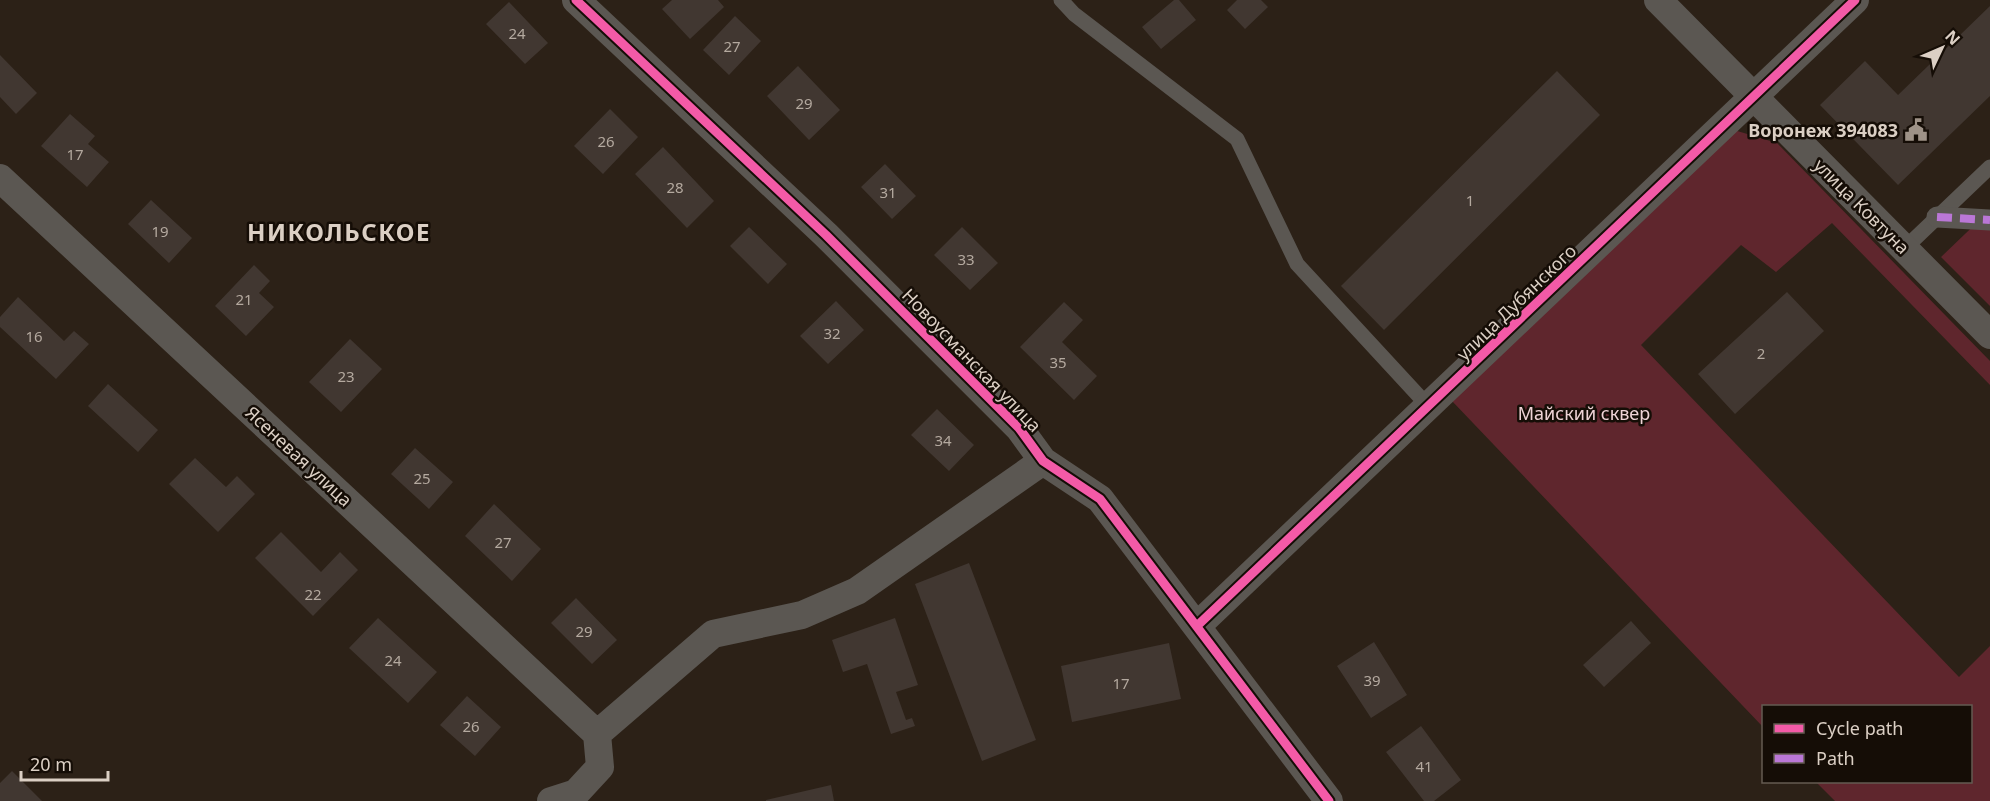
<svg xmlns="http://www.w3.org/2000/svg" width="1990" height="801" font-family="'Noto Sans',sans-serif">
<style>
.green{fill:#5f262d}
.building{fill:#413731}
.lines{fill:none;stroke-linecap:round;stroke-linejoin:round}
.service{stroke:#5b5752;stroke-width:15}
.pedestrian{stroke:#5b5752;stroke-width:21}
.minor{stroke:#5b5752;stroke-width:28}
.quiet{stroke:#ba77d6;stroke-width:8;stroke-dasharray:15 8;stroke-linecap:butt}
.cycleway-casing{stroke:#150d06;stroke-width:13}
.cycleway{stroke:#f35aa7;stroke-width:9}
.labels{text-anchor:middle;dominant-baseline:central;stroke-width:5;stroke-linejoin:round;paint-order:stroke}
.number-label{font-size:15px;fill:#b4a99f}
.poi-label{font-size:18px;font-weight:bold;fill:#dbcfc4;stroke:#150d06;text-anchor:end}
.street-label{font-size:18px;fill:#dbcfc4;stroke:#150d06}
.park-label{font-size:18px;fill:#eed3d5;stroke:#150d06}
.district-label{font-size:24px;font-weight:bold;letter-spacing:1.5px;fill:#dbcfc4;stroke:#150d06}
</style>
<rect width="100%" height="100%" fill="#2c2117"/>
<path class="green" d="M1734 130 1777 143 1990 361V385L1832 223 1776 272 1741 245 1641 345 1959 677 1990 646V801H1835L1816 782H1970V706H1764L1763 727 1452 401Z
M1990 210V306L1941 257Z"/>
<path class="building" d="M672 0H718L724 7 690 39 662 9Z
M1174 0H1179L1196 20 1161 49 1142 27Z
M1237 0H1261L1268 7 1245 29 1227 10Z
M509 2 548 43 525 64 486 24Z
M1990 6V96L1898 185 1820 105 1865 61 1898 95Z
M735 16 761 41 729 75 703 50Z
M0 55 37 93 16 114 0 97Z
M798 66 840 110 809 140 767 96Z
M1557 71 1600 115 1384 330 1341 286Z
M610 109 638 137 603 174 574 146Z
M70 114 95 136 88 144 109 162 87 187 41 146Z
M663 147 714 201 687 228 635 174Z
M885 164 916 196 892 219 861 187Z
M151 200 192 238 169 263 128 224Z
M749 227 787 264 768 284 730 246Z
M962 227 998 263 970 290 934 255Z
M254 265 270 281 259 293 274 307 246 336 215 306Z
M1787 292 1824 331 1735 414 1698 374Z
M18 297 64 341 74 331 89 344 56 379 0 327V317Z
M836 301 864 330 828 364 800 336Z
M1064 302 1083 320 1062 342 1097 376 1074 400 1020 347Z
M350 339 382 369 341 412 309 382Z
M108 384 158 430 138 452 88 406Z
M937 409 974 445 949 471 911 435Z
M415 448 453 482 429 509 391 474Z
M195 458 226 487 237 476 255 494 218 532 169 484Z
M494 504 541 549 512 581 465 536Z
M281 532 321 572 340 552 358 570 313 616 255 558Z
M969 563 1036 740 982 761 915 584Z
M576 598 617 640 592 664 551 623Z
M378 618 437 672 408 703 349 648Z
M895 618 918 685 896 692 906 720 912 718 915 726 891 734 867 664 843 672 832 640Z
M1631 621 1651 643 1604 687 1583 665Z
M1374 642 1407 695 1371 718 1337 666Z
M1169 643 1181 699 1072 722 1061 666Z
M467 696 501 727 475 756 440 725Z
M1421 726 1461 780 1434 801H1424L1386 752Z
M12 771 42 801H0V783Z
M831 785 834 801H766V800Z"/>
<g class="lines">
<path class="service" d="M1061 0 1074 14 1237 139 1297 264 1429 407
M1904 249 1990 167"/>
<path class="pedestrian" d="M1937 217 1990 220"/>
<path class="minor" d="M576 0 826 235 1019 428 1043 461 1100 499 1329 801
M1658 0 1990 335
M0 178 597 734
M1198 625 1855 0
M551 801 576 793 600 767 597 734 713 634 802 615 857 591 1043 461"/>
<path class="quiet" d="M1937 217 1990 220"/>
<g class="cycleway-casing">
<path id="cycleway" d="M576 0 826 235 1019 428 1043 461 1100 499 1329 801
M1198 625 1855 0"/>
</g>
<use href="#cycleway" class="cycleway"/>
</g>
<defs>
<g id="civic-bare" transform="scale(1.8)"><path d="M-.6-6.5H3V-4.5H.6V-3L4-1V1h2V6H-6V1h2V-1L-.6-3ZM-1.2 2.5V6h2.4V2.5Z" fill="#9e9287" stroke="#150d06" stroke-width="2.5" paint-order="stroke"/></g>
</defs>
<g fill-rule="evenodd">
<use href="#civic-bare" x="1916" y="130"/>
</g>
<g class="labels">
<g class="number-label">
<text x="517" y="33">24</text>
<text x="732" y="46">27</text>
<text x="804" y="103">29</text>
<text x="606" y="141">26</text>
<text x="75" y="154">17</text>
<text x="675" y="187">28</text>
<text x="888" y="192">31</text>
<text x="1470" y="200">1</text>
<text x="160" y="231">19</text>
<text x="966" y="259">33</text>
<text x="244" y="299">21</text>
<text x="832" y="333">32</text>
<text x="34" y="336">16</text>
<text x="1761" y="353">2</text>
<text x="1058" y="362">35</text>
<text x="346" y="376">23</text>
<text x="943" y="440">34</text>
<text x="422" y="478">25</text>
<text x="503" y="542">27</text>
<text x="313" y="594">22</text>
<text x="584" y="631">29</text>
<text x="393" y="660">24</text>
<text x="1372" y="680">39</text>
<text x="1121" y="683">17</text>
<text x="471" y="726">26</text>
<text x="1424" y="766">41</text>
</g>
<g class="poi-label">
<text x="1898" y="130">Воронеж 394083</text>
</g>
<g class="street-label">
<text transform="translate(1862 206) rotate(45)">улица Ковтуна</text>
<text transform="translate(1516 302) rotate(-44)">улица Дубянского</text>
<text transform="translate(972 360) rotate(46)">Новоусманская улица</text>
<text transform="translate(299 456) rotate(43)">Ясеневая улица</text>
</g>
<g class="park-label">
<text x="1584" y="413">Майский сквер</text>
</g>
<g class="district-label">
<text x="339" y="231">НИКОЛЬСКОЕ</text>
</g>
</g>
<rect x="1762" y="705" width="210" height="78" fill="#150d06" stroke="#645b52" stroke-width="1.5"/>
<rect x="1774" y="724" width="30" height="9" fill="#f35aa7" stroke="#645b52" stroke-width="1.5"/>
<text x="1816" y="735" font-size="18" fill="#dbcfc4">Cycle path</text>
<rect x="1774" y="754" width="30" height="9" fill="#ba77d6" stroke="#645b52" stroke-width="1.5"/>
<text x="1816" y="765" font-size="18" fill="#dbcfc4">Path</text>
<g transform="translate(1942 48) rotate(46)" stroke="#150d06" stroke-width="4.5" paint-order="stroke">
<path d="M0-4.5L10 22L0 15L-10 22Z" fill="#dbcfc4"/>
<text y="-9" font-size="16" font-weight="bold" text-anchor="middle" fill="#dbcfc4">N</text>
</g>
<path d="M21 771v9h87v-9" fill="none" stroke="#dbcfc4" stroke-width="3"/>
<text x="30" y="771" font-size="18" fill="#dbcfc4" stroke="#150d06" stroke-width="4.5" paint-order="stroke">20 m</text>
</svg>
